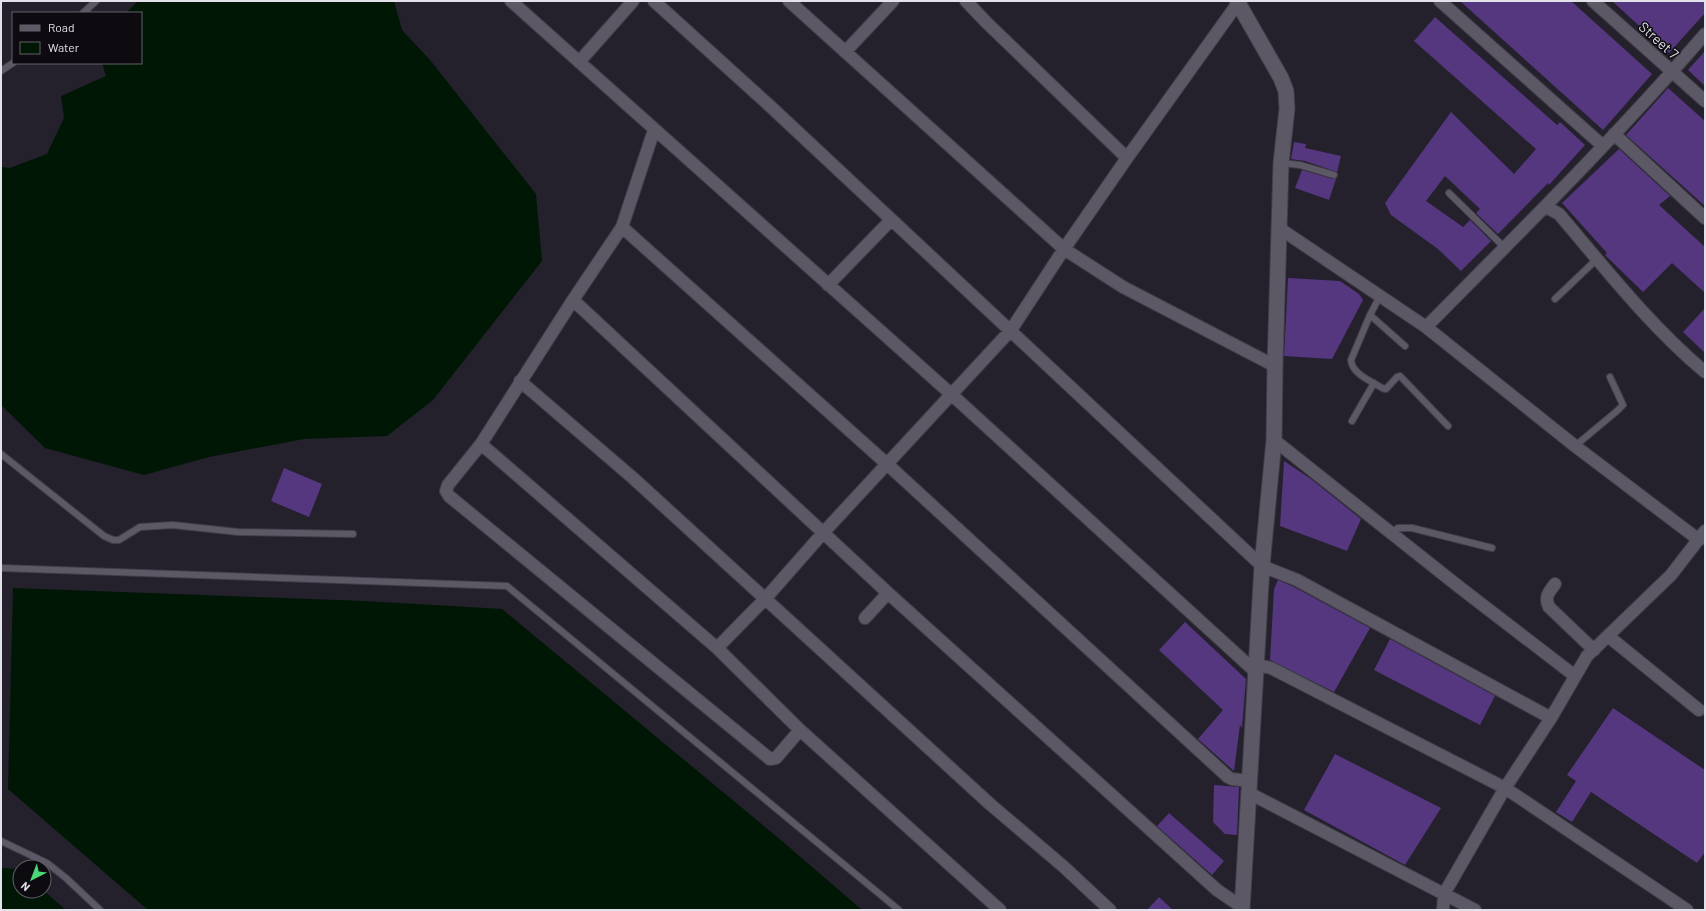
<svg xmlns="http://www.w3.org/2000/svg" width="1706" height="911" font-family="Barlow,sans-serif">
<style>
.water{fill:#011706}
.building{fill:#55377f}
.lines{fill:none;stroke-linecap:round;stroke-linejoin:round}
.service-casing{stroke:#403e47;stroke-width:8}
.minor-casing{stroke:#403e47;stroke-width:14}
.tertiary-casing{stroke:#403e47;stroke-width:17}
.service{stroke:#5d5866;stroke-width:6}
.minor{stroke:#5d5866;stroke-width:12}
.tertiary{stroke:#5d5866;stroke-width:15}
.labels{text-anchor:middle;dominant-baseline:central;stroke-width:3;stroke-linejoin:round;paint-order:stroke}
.street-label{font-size:14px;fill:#e3e1e9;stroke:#0d0b10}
</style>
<rect width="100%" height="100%" fill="#24202c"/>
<path class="water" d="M138 1H394L402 30 430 60 536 194 542 261 433 400 387 436 304 439 209 457 144 475 45 448 1 405V167L10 168 47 154 64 118 61 96 106 76 102 63H141V13H126Z
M13 588 365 601 502 609 782 841 862 910H148L8 789Z
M1 868 20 869V891H44L66 910H1Z"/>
<path class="building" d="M1460 1H1571L1652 74 1603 130Z
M1612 1H1705V13L1669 53Z
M1435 17 1557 125 1560 122 1585 145 1549 185 1548 183 1498 234 1476 213 1480 209 1445 176 1426 201 1463 227 1470 220 1491 241 1461 271 1438 249 1391 215 1385 203 1451 112 1514 174 1536 149 1414 41Z
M1705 51V86L1688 70Z
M1668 88 1705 121V206L1626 135Z
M1294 142 1306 144 1305 148 1341 156 1337 172 1305 161 1291 159Z
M1619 149 1670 196 1659 205 1705 247V293L1672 263 1643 292 1605 255 1607 253 1562 203Z
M1302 170 1333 179H1336L1329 200 1295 188Z
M1288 278 1340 281 1359 294 1363 300 1332 359 1284 356Z
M1705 308V353L1683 332Z
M1284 461 1311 479 1361 519 1347 551 1280 526Z
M284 468 322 484 309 517 271 501Z
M1278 580 1294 587 1370 628 1334 692 1270 660 1274 589Z
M1185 622 1246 679 1242 728 1240 725 1234 771 1198 739 1223 710 1159 650Z
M1390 639 1495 696 1480 725 1374 670Z
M1613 708 1705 770V852L1697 863 1591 792 1572 822 1556 812 1576 781 1567 775Z
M1335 754 1441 808 1405 865 1304 810Z
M1214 785 1239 787 1237 835 1225 834 1213 822Z
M1169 813 1224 861 1212 875 1157 826Z
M1159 897 1173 910H1147Z"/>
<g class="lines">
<g class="service-casing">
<path id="service" d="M83 13 96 1
M1 71 13 63
M1281 163 1300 165 1334 175
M1449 193 1505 248
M1380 296 1370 315 1351 360C1352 374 1371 381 1382 388L1386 389 1397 377 1400 376 1448 426
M1555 299 1597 259
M1370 315 1405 346
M1352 421 1374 383
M1575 446 1617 411 1623 405 1610 377
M1 454 104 536 113 540H119L140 527 173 525 238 532 353 534
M1392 532 1398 528H1412L1492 548
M1 568 507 586 899 910
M1 841 47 863 66 878 100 910"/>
</g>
<g class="minor-casing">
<path id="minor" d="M511 1 951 394 1257 673
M654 1 771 107 1262 566 1297 580 1551 718
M789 1 1064 249 1123 287 1275 366
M966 1 986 22 1127 158
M1440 1 1603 146
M1593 1 1705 101
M845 52 893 1
M579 62 633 1
M654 130 622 227 573 300 481 444 448 485 446 491 449 496 770 759 776 758 800 730
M1614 134 1705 218
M1546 207 1559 214C1605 268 1650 326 1705 372
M622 227 887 464 1228 777 1232 779 1250 781
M1279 228 1426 327 1575 446 1699 540
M828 285 891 220
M573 300 888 593 1217 890 1242 907
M1426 327C1521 231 1617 136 1705 34
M520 381 633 478 991 805 1064 867 1110 910
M1274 440 1458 586 1575 676
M481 444 717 648 800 730 1000 910
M1555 584C1549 592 1544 597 1549 607L1594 650
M865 618 888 593
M1608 636 1699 710
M717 648 765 599 823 533 1011 330 1064 249 1127 158 1238 3
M1257 665 1271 668 1505 788 1687 910
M1249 793 1475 910
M1443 910 1444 894 1505 788 1551 718 1587 656 1671 575 1705 531"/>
</g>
<g class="tertiary-casing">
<path id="tertiary" d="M1237 1 1281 78 1286 91 1287 109 1281 163 1275 366 1274 440 1262 566 1242 910"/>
</g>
<use href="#service" class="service"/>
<use href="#minor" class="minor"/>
<use href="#tertiary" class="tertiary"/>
</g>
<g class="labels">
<g class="street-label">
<text transform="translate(1659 40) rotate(42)">Street 7</text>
</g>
</g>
<rect width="1706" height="911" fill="none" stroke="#e3e1e9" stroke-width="4"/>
<rect x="12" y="12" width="130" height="52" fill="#0d0b10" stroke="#636167"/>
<rect x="20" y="25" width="20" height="6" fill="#5d5866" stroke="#636167"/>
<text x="48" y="32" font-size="12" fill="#e3e1e9">Road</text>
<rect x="20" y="42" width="20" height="12" fill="#011706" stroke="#636167"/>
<text x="48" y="52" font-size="12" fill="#e3e1e9">Water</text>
<g transform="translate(32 879) rotate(222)"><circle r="19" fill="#0d0b10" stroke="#636167"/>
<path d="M0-3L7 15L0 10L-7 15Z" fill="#49d778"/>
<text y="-6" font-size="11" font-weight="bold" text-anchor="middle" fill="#e3e1e9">N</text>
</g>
</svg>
